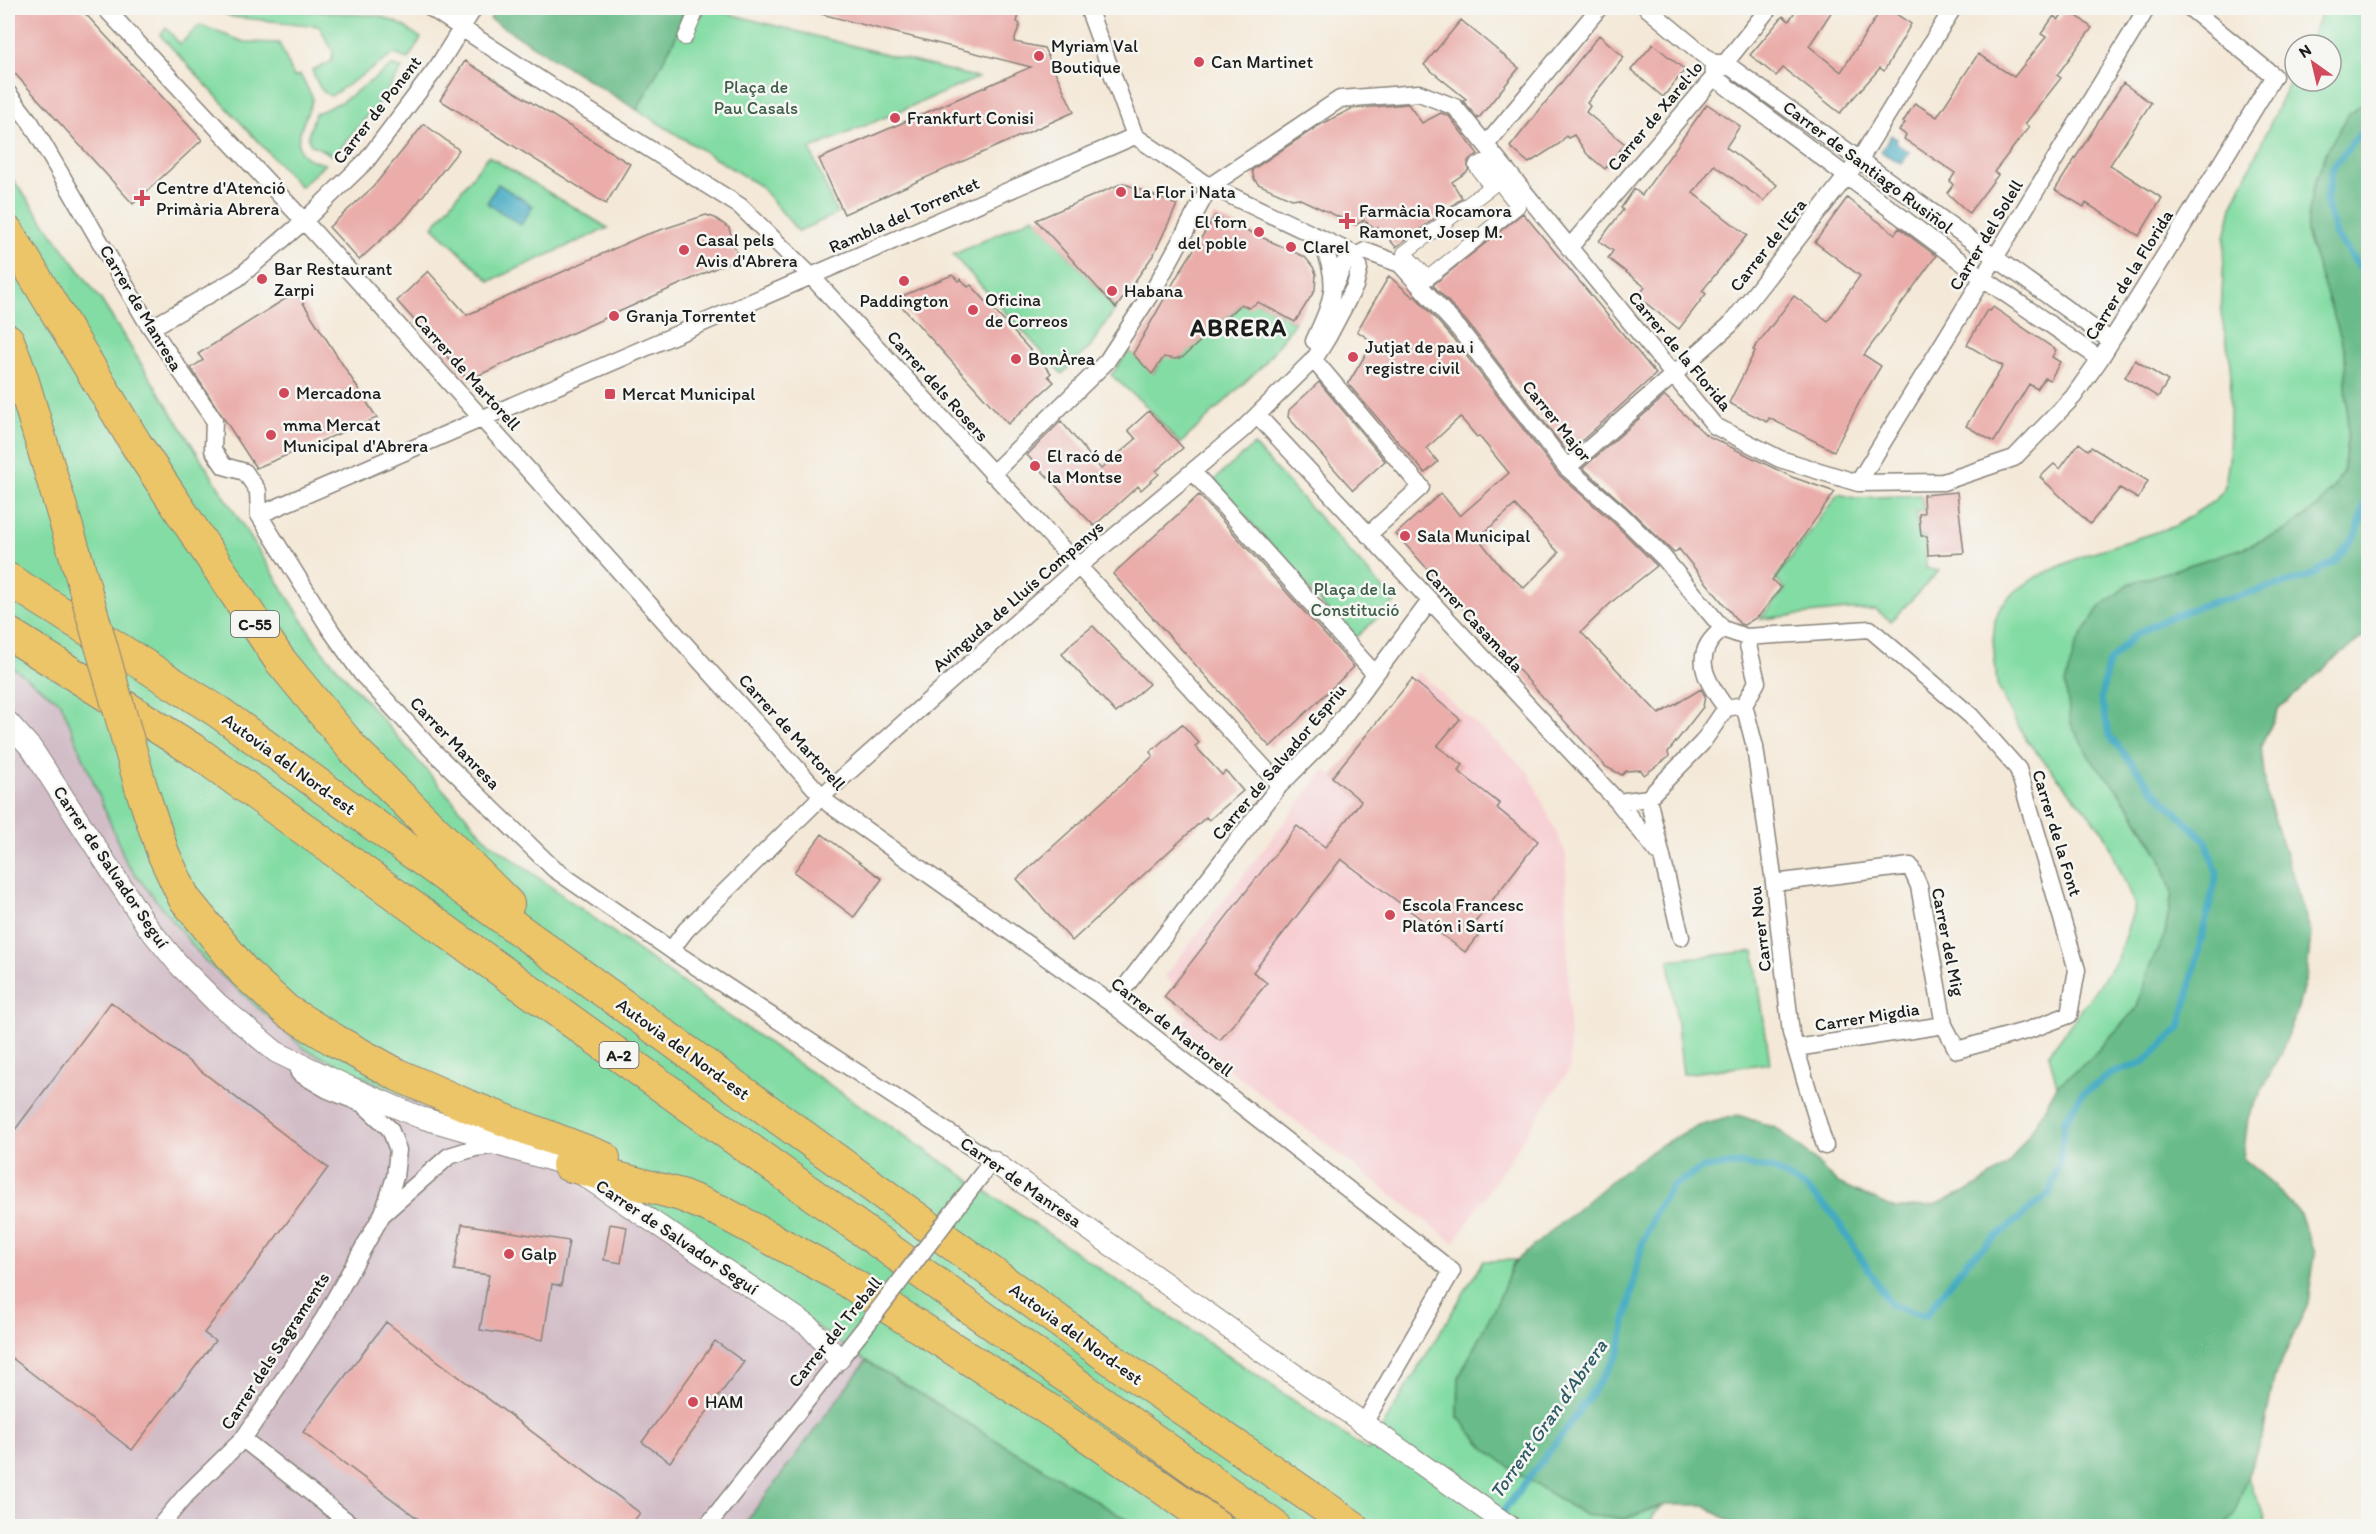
<svg xmlns="http://www.w3.org/2000/svg" width="2376" height="1534" font-family="Itim,sans-serif">
<style>
.built{fill:#f7cfd3}
.industrial{fill:#d2bdc7}
.green{fill:#82dca3;stroke:#4f7c60;stroke-width:1.5}
.forest{fill:#69bc89;stroke:#426c52;stroke-width:1.5}
.water{fill:#43aac2;stroke:#30636f;stroke-width:1.5}
.lines{fill:none;stroke-linecap:round;stroke-linejoin:round}
.stream{stroke:#43aac2;stroke-width:7}
.building{fill:#eaadaa;fill-rule:evenodd}
.pedestrian-casing{stroke:#88827a;stroke-width:16}
.minor-casing{stroke:#88827a;stroke-width:19}
.tertiary-casing{stroke:#88827a;stroke-width:23}
.motorway-casing{stroke:#88827a;stroke-width:34}
.pedestrian{stroke:#fff;stroke-width:14}
.minor{stroke:#fff;stroke-width:16}
.tertiary{stroke:#fff;stroke-width:21}
.motorway{stroke:#ecc569;stroke-width:32}
.minor-bridge-casing{stroke:#88827a;stroke-width:19;stroke-linecap:butt}
.motorway-bridge-casing{stroke:#88827a;stroke-width:34;stroke-linecap:butt}
.minor-bridge{stroke:#fff;stroke-width:16}
.motorway-bridge{stroke:#ecc569;stroke-width:32}
.poi-dot{fill:#d1495b;stroke:#f6f6f2;stroke-width:2}
.labels{text-anchor:middle;dominant-baseline:central;stroke-width:5;stroke-linejoin:round;paint-order:stroke}
.shield{fill:#f6f6f2;stroke:#5d5d5c;stroke-width:1.5}
.shield-label{font-size:16px;font-weight:bold;fill:#1c1c1c}
.poi-label{font-size:18px;fill:#1c1c1c;stroke:#f6f6f2;text-anchor:start}
.park-label{font-size:18px;fill:#405f4b;stroke:#f6f6f2}
.street-label{font-size:18px;fill:#1c1c1c;stroke:#f6f6f2}
.water-label{font-size:20px;font-style:italic;fill:#2e5c67;stroke:#f6f6f2}
.district-label{font-size:24px;font-weight:bold;letter-spacing:1.5px;fill:#1c1c1c;stroke:#f6f6f2}
</style>
<rect width="100%" height="100%" fill="#f6f6f2"/>
<filter id="ink" filterUnits="userSpaceOnUse"><feTurbulence type="fractalNoise" baseFrequency=".0167" numOctaves="2"/><feDisplacementMap in="SourceGraphic" scale="12" xChannelSelector="R" yChannelSelector="G"/><feConvolveMatrix kernelMatrix="1 2 1 2 8 2 1 2 1" color-interpolation-filters="sRGB"/></filter>
<filter id="wash" filterUnits="userSpaceOnUse"><feTurbulence type="fractalNoise" baseFrequency=".008" numOctaves="4" result="noise"/><feDisplacementMap in="SourceGraphic" scale="24" xChannelSelector="R" yChannelSelector="G"/><feGaussianBlur stdDeviation="1.35" result="paint"/><feColorMatrix in="noise" values="0 0 0 0 0 0 0 0 0 0 0 0 0 0 0 0 0 1.4 0 .05"/><feComposite in="paint" operator="in"/></filter>
<g filter="url(#wash)">
<rect width="100%" height="100%" fill="#f4e9d8"/>
<path class="built" d="M1418 672 1528 771 1566 854 1570 1068 1454 1243 1177 1029 1188 1016 1164 997 1173 985 1164 977 1325 770 1333 777Z"/>
<path class="industrial" d="M8 664 61 703 127 864 205 961 305 1049 418 1103 554 1150 607 1181 866 1361 743 1526H8Z"/>
<path class="green" d="M211 8H267L380 16 400 24 421 38 408 59 394 54 331 96C319 91 317 82 312 70L331 62 333 52 319 26 233 17Z
M685 8H706L978 78 810 149 837 214 798 231 760 186 637 110 676 36Z
M2324 8H2368V99L2349 114 2306 232 2345 350 2348 433 2343 473 2320 505 2286 530 2246 547 2129 584 2117 789 2160 856 2172 893 2165 935 2148 970 2137 1008 2088 1061 2057 1086 2049 1054 2116 962 2135 906 2104 832 2027 741 2006 704 1997 684 1993 641 1995 621 2000 607 2013 593 2036 577 2087 554 2175 526 2214 501 2224 489 2229 461 2231 364 2221 314 2225 237 2232 207 2295 70V81H2331V45H2307Z
M200 25 244 42 279 43 294 77 300 75 313 98C309 114 287 145 306 157 311 161 319 162 325 164L300 187 160 35 166 28 180 44Z
M392 66 402 68 384 96 334 156 310 144 308 136 315 114 341 102Z
M488 156 608 228 490 281 433 227Z
M8 173 101 300 320 648 488 841 724 1013 1368 1451 1483 1261 1517 1260 1513 1264 1498 1301 1459 1377 1458 1417 1485 1448 1517 1473 1585 1515 1625 1519 1664 1505 1654 1514 1649 1526H1137L866 1361 607 1181 554 1150 418 1103 305 1049 205 961 127 864 61 703 8 664Z
M1034 217 1116 308 1089 348 1062 374 953 255Z
M1255 300 1295 322 1264 364 1180 444 1144 404 1111 375 1129 351 1153 373 1166 354 1172 358H1181L1242 304 1249 307Z
M1254 445 1395 602 1353 640 1214 480Z
M1838 494 1855 498 1921 495 1924 511 1916 512 1919 536H1925L1926 568 1939 571 1891 621 1876 610H1847L1760 619 1785 589 1775 579Z
M1754 951 1770 1063 1683 1074 1669 960Z
M2247 1476 2263 1512 2267 1526H2224L2234 1514Z"/>
<path class="forest" d="M497 8H685L676 36 637 110 490 19Z
M2368 99V633L2340 654 2279 709 2261 746 2266 792 2311 933 2307 974 2297 1011 2283 1048 2248 1118 2243 1159 2273 1184 2300 1214 2315 1253 2308 1303 2274 1378 2264 1430 2234 1514 2224 1526H1737L1704 1505H1664L1624 1519 1585 1515 1517 1473 1485 1448 1458 1417 1459 1377 1498 1301 1513 1264 1517 1260 1624 1170 1659 1146 1695 1127 1738 1115 1776 1128 1808 1154 1836 1182 1895 1209 1934 1205 1972 1189 2007 1166 2033 1128 2057 1086 2088 1061 2137 1008 2148 970 2165 934 2172 893 2160 856 2140 822 2117 789 2090 758 2071 724 2065 683 2076 646 2098 609 2129 584 2246 547 2286 530 2320 505 2343 473 2348 433 2345 350 2306 232 2312 191 2327 150 2349 114Z
M866 1361 1137 1526H743Z"/>
<path class="water" d="M1891 135 1897 139 1896 143 1909 152 1902 164 1881 152Z
M498 184 533 206 521 225 487 203Z"/>
<g class="lines">
<path class="stream" d="M2368 124 2333 167 2326 201 2336 236 2368 278
M1499 1517 1568 1427 1619 1353 1641 1248 1654 1214 1672 1186 1703 1168 1739 1164 1773 1169 1805 1187 1833 1214 1891 1305 1925 1316 1968 1260 2050 1193 2061 1156 2064 1122 2082 1094 2111 1074 2144 1062 2180 1028 2217 874 2206 841 2155 792 2109 735 2101 698 2108 663 2133 636 2165 619 2200 606 2305 578 2335 561 2357 533 2368 491"/>
</g>
<g id="blocks">
<path class="building" d="M8 8H80L202 140 133 204 8 66Z
M822 8H1009L1019 14 1017 22 1020 24 1014 42 1044 48 1074 112 844 214 819 159 1031 67 821 14Z
M1797 8H1834L1809 46 1841 72 1882 8H1887L1911 24 1884 71 1880 68 1840 113 1783 68 1776 76 1750 55 1783 16 1789 21Z
M2067 8 2092 28 2057 75 2061 78 2025 124 2029 127 1994 172 1998 175 1969 213 1947 193 1953 185 1950 181 1955 173 1904 139 1906 135 1899 130 1905 123 1903 122 1915 103 1937 117 1978 54 2014 77 2046 37 2041 34 2054 16 2058 20Z
M1461 20 1519 68 1478 119 1463 101 1466 99 1424 65Z
M1599 35 1624 57 1587 103 1590 106 1586 112 1625 144 1605 169 1587 154 1574 135 1568 138 1566 136 1559 144 1529 163 1510 147Z
M1653 44 1685 70 1663 97 1631 70Z
M465 61 630 164 606 204 440 100Z
M2123 83 2151 103 2110 165 2162 198 2139 236 2086 203 2084 207 2055 190Z
M1408 104 1422 123 1441 113 1449 116 1478 154 1468 161V171L1452 182 1462 198 1396 247 1378 227 1375 229 1364 220 1356 225 1298 198 1292 199 1258 184 1254 179 1252 170 1318 126 1351 109Z
M1707 104 1740 126 1726 147 1777 185 1764 201 1714 165 1693 193 1747 235 1702 291 1706 294 1679 329 1638 297 1645 287 1608 258 1613 251 1599 241 1623 210 1621 208 1634 189 1642 195Z
M424 124 459 150 407 216 359 260 329 227 373 187Z
M1123 183 1177 205 1154 254 1116 308 1036 220Z
M1847 198 1895 234 1899 228 1936 256 1864 355 1881 366 1861 399 1834 451 1769 418 1767 422 1729 403 1755 351 1753 350 1794 296 1828 321 1860 276 1815 242Z
M1523 213 1656 374 1568 453 1467 322 1433 285Z
M706 215 715 218 729 228 738 258 468 380 397 301 428 271 467 315 642 236Z
M1215 216 1305 257 1313 267 1316 274 1315 290 1295 322 1258 302 1249 308 1241 304 1183 357 1175 359 1164 357 1152 374 1133 354 1179 273Z
M952 275 959 281 961 279 968 287 971 285 1051 373 1048 376 1054 382 1008 424 895 299Z
M1389 276 1413 297 1415 296 1451 336 1559 475 1613 522 1657 566 1614 600 1581 632 1659 714 1701 689 1705 696 1703 707 1668 752 1669 757 1644 775 1641 770 1626 771 1622 775 1606 767 1396 534 1441 493 1460 516 1509 473 1479 436 1477 437 1460 417 1427 448 1438 462 1425 473 1348 384 1373 342 1357 331ZM1515 505 1559 553 1524 588 1501 567 1478 538Z
M296 292 377 418 256 468 191 368 203 360 198 354Z
M1993 307 2056 350 2052 357 2060 362 2050 380 2045 378 2037 389 2029 384 1994 442 1966 426 2003 366 1967 345 1987 310 1990 311Z
M2135 360 2168 381 2158 397 2125 377Z
M1319 382 1385 461 1353 490 1288 417 1289 410Z
M1665 396 1706 435 1792 477 1835 492 1772 580 1781 588 1759 616 1744 625 1740 624 1679 549 1674 553 1627 507 1583 468Z
M1149 411 1183 448 1156 471 1159 474 1141 490 1138 486 1094 526 1027 455 1061 421 1101 469 1136 439 1128 430Z
M2079 443 2088 450 2091 447 2148 481 2138 499 2120 488 2090 524 2040 477 2054 464 2060 469Z
M1957 492 1964 553 1928 555 1927 536H1921L1919 514 1924 513 1923 495Z
M1199 495 1354 667 1270 747 1113 574Z
M1093 626 1149 684 1116 713 1062 654 1073 642Z
M1412 679 1460 719 1437 746 1463 765 1458 771 1500 804 1497 808 1538 841 1473 925 1481 932 1465 952 1341 859 1253 972 1267 983 1220 1040 1164 997 1297 826 1325 847 1361 801 1332 777Z
M1182 724 1199 743 1195 746 1222 775 1226 771 1243 791 1209 820 1206 817 1072 941 1017 879 1153 756 1150 752Z
M822 834 882 879 854 917 794 872Z
M111 1002 328 1168 204 1333 215 1341 132 1450 8 1355V1139Z
M462 1224 569 1241 561 1286 552 1284 543 1340 480 1330 489 1275 454 1270Z
M610 1224 627 1227 621 1263 604 1260Z
M386 1322 640 1513 629 1527H429L303 1432Z
M715 1341 744 1362 670 1462 642 1442Z"/>
</g>
</g>
<g filter="url(#ink)">
<use href="#blocks" fill-opacity="0" stroke="#88827a" stroke-width="1.5"/>
<g class="lines">
<g class="pedestrian-casing">
<path id="pedestrian" d="M685 38 698 8
M1483 162 1518 206 1428 278 1404 253 1491 187 1476 166Z"/>
</g>
<g class="minor-casing">
<path id="minor" d="M105 8 304 221 829 804 1112 1004 1452 1271 1363 1425
M431 8 556 90 740 206 812 277 1280 785
M1088 8 1135 136 1204 183 1356 255
M1647 8 1713 63
M8 93 31 123 145 319 214 420 213 450 224 466 245 472 258 491 259 515 330 629 361 673 431 749 554 869 671 950 992 1161 985 1170
M1486 145 1599 8
M1569 248 1714 77 1769 8
M1335 285 1345 262 1365 251 1400 264 1459 329 1567 468 1620 514 1664 558 1723 629
M151 328 238 278 304 221 367 160 438 66 474 8
M1314 341C1334 298 1341 281 1319 237
M1313 359 1421 487 1368 535
M2100 359 1983 278 1714 77 1713 63H1725L2111 341
M1257 415 1618 802 1648 798
M1567 468 1730 325 1860 159 1953 8
M1193 472 1375 674
M992 474 1107 361 1157 284 1210 186 1340 99 1419 93 1455 107 1715 426 1780 459 1858 483 1943 482 2014 458 2073 397 2100 359 2178 234 2274 76 2190 8
M1858 483 2147 8
M259 515 1135 136
M1723 629 1746 637 1757 682 1744 705 1726 708C1706 681 1689 654 1723 629Z
M1746 637 1870 629 1971 716 2018 769 2077 970 2069 1015 2029 1030 1957 1050 1944 1025 1919 886 1910 866 1774 883
M1744 705 1755 747 1774 883 1791 1033 1825 1146
M1648 798 1681 937
M1648 798 1702 743 1726 708
M1618 802 1658 853
M671 950 686 930 822 796 1078 567 1242 430 1315 358 1328 337 1355 286 1359 270 1356 255
M1112 1004 1280 785 1328 737 1430 601
M1796 1048 1944 1025
M384 1213 449 1156 475 1148 498 1145
M243 1439 353 1526
M160 1526 186 1495 243 1439 297 1359 324 1318 383 1213 395 1177 398 1150 390 1129 363 1104 328 1090 299 1073
M707 1526 862 1331"/>
</g>
<g class="tertiary-casing">
<path id="tertiary" d="M8 722 32 749 147 926 180 966 217 1003 276 1052 349 1087 419 1117 477 1134 498 1145 568 1165 809 1326 839 1359
M992 1161 1509 1526"/>
</g>
<g class="motorway-casing">
<path id="motorway" d="M8 232 136 444 279 659 353 749 508 904
M8 340 22 378 78 564
M8 579 220 713 1122 1367 1352 1526
M8 633 197 752 1274 1526
M141 787 163 853 184 898 245 973 287 1011 336 1041 398 1075 468 1106 604 1158
M568 1165 681 1195 720 1211 833 1272 1065 1420 1217 1526"/>
</g>
<use href="#pedestrian" class="pedestrian"/>
<use href="#minor" class="minor"/>
<use href="#tertiary" class="tertiary"/>
<use href="#motorway" class="motorway"/>
<g class="minor-bridge-casing">
<path id="minor-bridge" d="M862 1331 983 1173"/>
</g>
<g class="motorway-bridge-casing">
<path id="motorway-bridge" d="M78 564 141 787"/>
</g>
<use href="#minor-bridge" class="minor-bridge"/>
<use href="#motorway-bridge" class="motorway-bridge"/>
</g>
</g>
<g class="poi-dot">
<circle cx="1039" cy="56" r="6"/>
<circle cx="1199" cy="62" r="6"/>
<circle cx="895" cy="118" r="6"/>
<circle cx="1121" cy="192" r="6"/>
<path d="M139 189h6v6h6v6h-6v6h-6v-6h-6v-6h6z"/>
<path d="M1344 212h6v6h6v6h-6v6h-6v-6h-6v-6h6z"/>
<circle cx="1259" cy="232" r="6"/>
<circle cx="1291" cy="247" r="6"/>
<circle cx="684" cy="250" r="6"/>
<circle cx="262" cy="279" r="6"/>
<circle cx="904" cy="281" r="6"/>
<circle cx="1112" cy="291" r="6"/>
<circle cx="973" cy="310" r="6"/>
<circle cx="614" cy="316" r="6"/>
<circle cx="1353" cy="357" r="6"/>
<circle cx="1016" cy="359" r="6"/>
<circle cx="284" cy="393" r="6"/>
<rect x="604" y="388" width="12" height="12" rx="3"/>
<circle cx="271" cy="435" r="6"/>
<circle cx="1035" cy="466" r="6"/>
<circle cx="1405" cy="536" r="6"/>
<circle cx="1390" cy="915" r="6"/>
<circle cx="509" cy="1254" r="6"/>
<circle cx="693" cy="1402" r="6"/>
</g>
<g class="labels">
<g class="shield">
<rect x="231" y="611" width="48" height="26" rx="4.5"/>
<rect x="599.5" y="1042" width="39" height="26" rx="4.5"/>
</g>
<g class="shield-label">
<text x="255" y="624">C-55</text>
<text x="619" y="1055">A-2</text>
</g>
<g class="poi-label">
<text x="1051" y="46">Myriam Val<tspan x="1051" dy="21">Boutique</tspan></text>
<text x="1211" y="62">Can Martinet</text>
<text x="907" y="118">Frankfurt Conisi</text>
<text x="156" y="188">Centre d'Atenció<tspan x="156" dy="21">Primària Abrera</tspan></text>
<text x="1133" y="192">La Flor i Nata</text>
<text x="1359" y="211">Farmàcia Rocamora<tspan x="1359" dy="21">Ramonet, Josep M.</tspan></text>
<text x="1247" y="222" text-anchor="end">El forn<tspan x="1247" dy="21">del poble</tspan></text>
<text x="696" y="240">Casal pels<tspan x="696" dy="21">Avis d'Abrera</tspan></text>
<text x="1303" y="247">Clarel</text>
<text x="274" y="269">Bar Restaurant<tspan x="274" dy="21">Zarpi</tspan></text>
<text x="1124" y="291">Habana</text>
<text x="985" y="300">Oficina<tspan x="985" dy="21">de Correos</tspan></text>
<text x="904" y="301" text-anchor="middle">Paddington</text>
<text x="626" y="316">Granja Torrentet</text>
<text x="1365" y="347">Jutjat de pau i<tspan x="1365" dy="21">registre civil</tspan></text>
<text x="1028" y="359">BonÀrea</text>
<text x="296" y="393">Mercadona</text>
<text x="622" y="394">Mercat Municipal</text>
<text x="283" y="425">mma Mercat<tspan x="283" dy="21">Municipal d'Abrera</tspan></text>
<text x="1047" y="456">El racó de<tspan x="1047" dy="21">la Montse</tspan></text>
<text x="1417" y="536">Sala Municipal</text>
<text x="1402" y="905">Escola Francesc<tspan x="1402" dy="21">Platón i Sartí</tspan></text>
<text x="521" y="1254">Galp</text>
<text x="705" y="1402">HAM</text>
</g>
<g class="park-label">
<text x="756" y="87">Plaça de<tspan x="756" dy="21">Pau Casals</tspan></text>
<text x="1355" y="589">Plaça de la<tspan x="1355" dy="21">Constitució</tspan></text>
</g>
<g class="street-label">
<text transform="translate(377 110) rotate(-52)">Carrer de Ponent</text>
<text transform="translate(1655 116) rotate(-50)">Carrer de Xarel·lo</text>
<text transform="translate(1868 167) rotate(37)">Carrer de Santiago Rusiñol</text>
<text transform="translate(904 215) rotate(-24)">Rambla del Torrentet</text>
<text transform="translate(1986 235) rotate(-59)">Carrer del Solell</text>
<text transform="translate(1768 245) rotate(-52)">Carrer de l'Era</text>
<text transform="translate(2129 275) rotate(-58)">Carrer de la Florida</text>
<text transform="translate(141 308) rotate(59)">Carrer de Manresa</text>
<text transform="translate(1680 351) rotate(50)">Carrer de la Florida</text>
<text transform="translate(467 372) rotate(48)">Carrer de Martorell</text>
<text transform="translate(938 386) rotate(48)">Carrer dels Rosers</text>
<text transform="translate(1557 421) rotate(51)">Carrer Major</text>
<text transform="translate(1018 596) rotate(-41)">Avinguda de Lluís Companys</text>
<text transform="translate(1474 620) rotate(47)">Carrer Casamada</text>
<text transform="translate(792 732) rotate(48)">Carrer de Martorell</text>
<text transform="translate(455 743) rotate(46)">Carrer Manresa</text>
<text transform="translate(1279 762) rotate(-50)">Carrer de Salvador Espriu</text>
<text transform="translate(289 764) rotate(36)">Autovia del Nord-est</text>
<text transform="translate(2057 833) rotate(73)">Carrer de la Font</text>
<text transform="translate(111 867) rotate(56)">Carrer de Salvador Seguí</text>
<text transform="translate(1760 929) rotate(-97)">Carrer Nou</text>
<text transform="translate(1948 942) rotate(79)">Carrer del Mig</text>
<text transform="translate(1867 1017) rotate(-9)">Carrer Migdia</text>
<text transform="translate(1172 1027) rotate(38)">Carrer de Martorell</text>
<text transform="translate(683 1049) rotate(36)">Autovia del Nord-est</text>
<text transform="translate(1021 1182) rotate(35)">Carrer de Manresa</text>
<text transform="translate(677 1237) rotate(34)">Carrer de Salvador Seguí</text>
<text transform="translate(835 1332) rotate(-51)">Carrer del Treball</text>
<text transform="translate(1076 1334) rotate(36)">Autovia del Nord-est</text>
<text transform="translate(275 1351) rotate(-57)">Carrer dels Sagraments</text>
</g>
<g class="water-label">
<text transform="translate(1548 1419) rotate(-55)">Torrent Gran d'Abrera</text>
</g>
<g class="district-label">
<text x="1239" y="327">ABRERA</text>
</g>
</g>
<rect width="2376" height="1534" fill="none" stroke="#f6f6f2" stroke-width="30"/>
<g transform="translate(2313 63) rotate(326)"><circle r="28" fill="#f6f6f2" stroke="#9f9f9c" stroke-width="1.5"/>
<path d="M0-4.5L10 22L0 15L-10 22Z" fill="#d1495b"/>
<text y="-9" font-size="16" font-weight="bold" text-anchor="middle" fill="#1c1c1c">N</text>
</g>
</svg>
